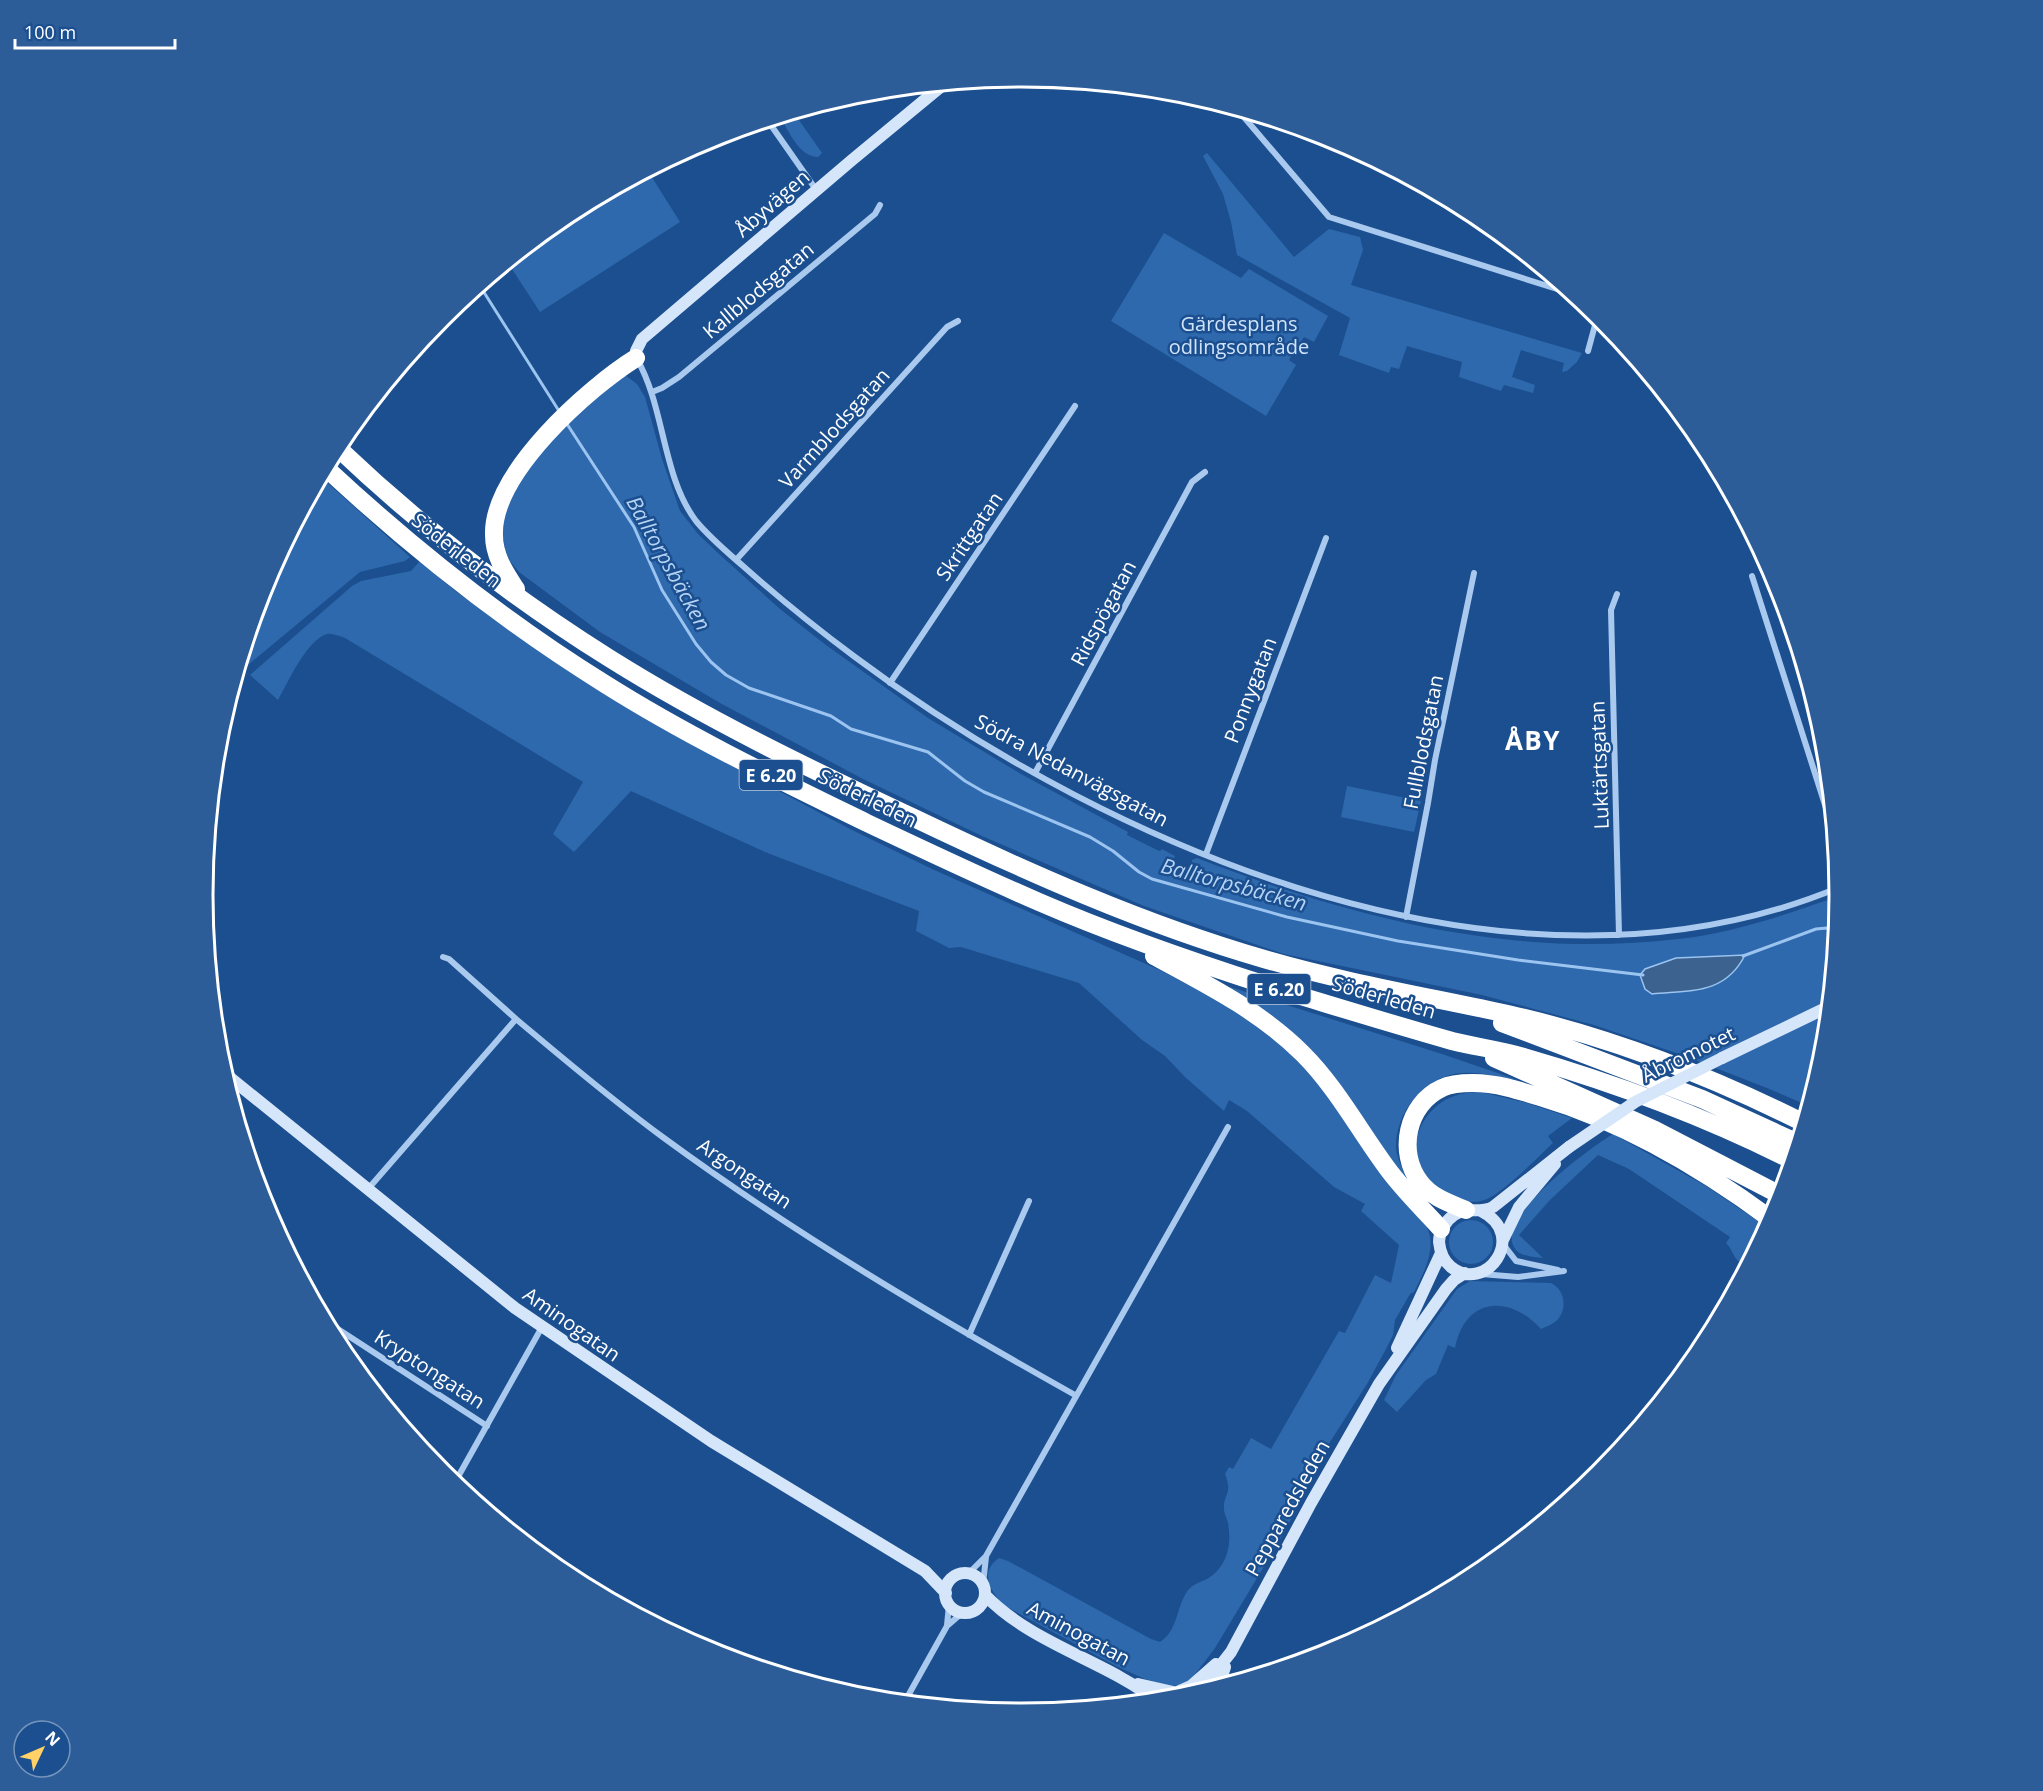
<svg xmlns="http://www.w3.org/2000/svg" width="2043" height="1791" font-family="'Open Sans',sans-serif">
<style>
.green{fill:#2e69ad}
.water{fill:#3c6290;stroke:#9cc4f0;stroke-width:1.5}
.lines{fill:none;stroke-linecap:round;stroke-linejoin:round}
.stream{stroke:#9cc4f0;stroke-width:3}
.street{stroke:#a9c9ee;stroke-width:6}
.secondary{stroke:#d6e6fa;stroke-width:12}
.highway{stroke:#fff;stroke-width:18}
.secondary-bridge{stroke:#d6e6fa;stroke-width:12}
.labels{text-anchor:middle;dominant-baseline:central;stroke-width:5;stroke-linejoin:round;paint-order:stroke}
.shield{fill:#1b4f8f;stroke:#bbcadd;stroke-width:1.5}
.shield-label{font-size:18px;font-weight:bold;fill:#fff}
.street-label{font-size:20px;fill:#fff;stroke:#1b4f8f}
.park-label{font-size:20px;fill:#cfe3fa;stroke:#1b4f8f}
.water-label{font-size:21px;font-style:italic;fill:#b5d3f5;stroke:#1b4f8f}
.district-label{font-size:26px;font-weight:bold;letter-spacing:1.5px;fill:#fff;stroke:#1b4f8f}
.rim{fill:none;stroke:#fff;stroke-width:3}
</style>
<rect width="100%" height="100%" fill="#1b4f8f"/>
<path class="green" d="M794 113 822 153 818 157C799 157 789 131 780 117Z
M1207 153 1294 257 1329 229 1360 237 1363 250 1351 285 1582 353 1577 362 1567 371 1562 372 1564 363 1521 350 1512 377 1535 385 1533 393 1504 385 1501 391 1459 377 1462 362 1407 346 1399 369 1391 367 1389 373 1339 355 1350 318 1237 255 1231 222 1223 194 1203 156Z
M648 171 680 222 540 312 508 263 567 214Z
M1164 233 1241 278 1249 269 1328 316 1314 342 1304 337 1289 360 1296 365 1266 416 1111 321Z
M625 375 637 384 645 397 662 459 680 511 698 534 719 554 780 609 826 645 928 718 1021 774 1128 832 1127 835 1155 849 1160 851 1162 849 1175 856 1173 861 1174 865 1182 869 1191 865 1192 860 1197 858C1352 918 1510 959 1678 939 1715 935 1752 925 1789 913 1803 909 1827 899 1840 897L1825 1056 1809 1106 1767 1088 1682 1055 1594 1025 1482 995 1284 954 1144 906 982 836 863 779 720 703 600 632 519 572 510 561 505 549 503 534 504 519 513 488 558 430Z
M321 477 410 557 405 561 360 572 237 674 265 582Z
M420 561 454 590 507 628 698 748 850 829 932 869 1164 972 1224 1003 1271 1035 1313 1075 1424 1222C1439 1245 1425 1270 1414 1292L1410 1294 1395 1320 1393 1335 1386 1349 1367 1384 1330 1442 1283 1535 1215 1648 1193 1677 1183 1685 1169 1686 1145 1679 1116 1666 1005 1606C991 1593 978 1572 999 1558L1008 1561 1151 1639 1160 1642C1177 1631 1176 1611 1185 1595 1190 1585 1198 1583 1207 1579 1227 1567 1232 1545 1228 1523 1227 1518 1224 1514 1224 1509 1223 1494 1233 1494 1225 1474L1229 1467 1233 1469 1251 1438 1271 1449 1339 1331 1345 1333 1375 1275 1391 1283 1399 1245 1361 1211 1365 1204 1334 1187 1247 1111 1229 1100 1224 1111 1186 1078 1165 1056 1142 1040 1079 983 961 947 949 948 916 931 919 911 765 852 631 791 574 852 553 834 583 782 345 638C339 636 332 633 327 634 307 640 288 682 278 700L250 675 352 586 361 581 411 571Z
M1347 786 1421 801 1414 832 1341 817Z
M1230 987 1442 1054 1518 1080C1496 1077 1476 1070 1454 1074 1421 1081 1395 1114 1396 1148 1397 1159 1404 1172 1408 1182L1401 1175 1350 1099 1229 990Z
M1481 1092 1527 1103 1572 1118 1548 1136 1553 1143C1538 1157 1504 1192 1487 1199 1471 1205 1457 1201 1444 1191 1438 1188 1429 1184 1425 1178 1403 1150 1422 1107 1454 1096 1462 1093 1472 1092 1481 1092Z
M1613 1134 1706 1186 1768 1228 1748 1265C1733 1263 1735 1252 1726 1243L1730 1237 1629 1169 1598 1155 1550 1200 1519 1235 1543 1258C1531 1257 1515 1256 1512 1242 1506 1210 1588 1149 1613 1134Z
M1449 1242a22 22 0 1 1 44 0a22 22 0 1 1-44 0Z
M1470 1281 1551 1283C1566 1290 1568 1312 1555 1322 1551 1325 1545 1327 1541 1329 1509 1294 1465 1297 1455 1348L1448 1345 1436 1374 1426 1380 1397 1412 1384 1400 1396 1375 1457 1289Z"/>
<path class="water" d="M1745 955C1725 995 1690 990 1652 994L1645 989 1640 975 1645 969 1676 958Z"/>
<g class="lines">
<path class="stream" d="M480 286 559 411
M567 424 634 527 662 590 696 644 711 662 726 675 749 688 831 716 851 729 928 752 965 781 984 792 1090 837 1113 851 1139 872 1152 879 1287 917 1398 941 1518 960 1643 975
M1743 956 1816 929 1827 928 1837 932"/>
<path class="street" d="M1237 109 1329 217 1573 294
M768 121 817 191
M1588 351 1598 314
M637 359C665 408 662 476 696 521 710 538 727 552 743 566 779 598 816 628 855 657 1117 853 1517 1022 1840 887
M652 392 662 388 679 377 875 214 880 205
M736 560 947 327 958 321
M1752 576 1834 833
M1617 594 1611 610 1619 935
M890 683 1075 406
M1035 773 1192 482 1205 472
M1206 854 1326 538
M1406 917 1428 803 1435 760 1474 573
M443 957 449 959 516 1019
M368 1189 516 1019C565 1060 613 1101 664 1138 795 1234 934 1316 1075 1395
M1503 1244 1516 1261 1558 1270
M1481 1274 1518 1277 1564 1271
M324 1320 487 1426
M969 1335 1029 1201
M454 1484 542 1327
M968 1574 986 1556 1228 1127
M983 1584 986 1557
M947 1625 949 1605
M904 1703 947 1626 962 1613"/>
<path class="secondary" d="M636 358V351L642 339 852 160 944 84
M1722 1058 1830 1006
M223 1072 515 1308 711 1441 925 1571 946 1593
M1481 1211C1529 1235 1486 1295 1451 1267 1444 1261 1440 1252 1439 1242 1439 1232 1445 1221 1454 1215 1467 1206 1479 1214 1493 1207L1569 1147
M1503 1240 1519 1207 1555 1164
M1397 1348 1441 1253
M945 1593a20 20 0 1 1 40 0a20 20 0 1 1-40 0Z
M985 1595C1032 1644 1104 1660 1157 1701
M1138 1684 1182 1694
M1218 1688 1225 1667
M1175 1693 1191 1686 1216 1664
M1198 1694 1231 1652 1311 1503 1379 1384 1446 1289 1454 1280 1465 1273"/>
<path class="highway" d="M337 447C420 526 512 597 609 658 706 719 810 769 914 818 1027 872 1143 924 1264 959 1346 983 1430 997 1512 1015 1613 1038 1712 1077 1804 1123
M326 468C412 548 505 622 605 684 689 737 779 780 867 823 924 850 981 877 1039 902 1122 938 1208 967 1294 994 1347 1010 1399 1026 1452 1041 1476 1047 1501 1050 1524 1057 1614 1083 1710 1119 1793 1161
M516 589C505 572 494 556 494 535 492 473 588 388 636 358
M1154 956C1206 984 1260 1011 1303 1054 1336 1087 1359 1130 1387 1168 1403 1190 1423 1209 1441 1229
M1502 1023 1702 1099 1798 1143
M1494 1058 1655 1130 1782 1196
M1466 1210C1449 1203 1431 1197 1420 1182 1397 1152 1407 1104 1442 1088 1450 1084 1463 1083 1473 1083 1496 1083 1518 1090 1540 1097 1624 1122 1702 1168 1772 1220"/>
<path class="secondary-bridge" d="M1569 1147 1635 1102 1722 1058"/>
</g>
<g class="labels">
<g class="shield">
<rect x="739.5" y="760" width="63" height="30" rx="4.5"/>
<rect x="1247.5" y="974" width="63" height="30" rx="4.5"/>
</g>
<g class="shield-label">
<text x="771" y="775">E 6.20</text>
<text x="1279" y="989">E 6.20</text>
</g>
<g class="street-label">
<text transform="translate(772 203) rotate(-41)">Åbyvägen</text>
<text transform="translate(758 290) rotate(-40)">Kallblodsgatan</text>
<text transform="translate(834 428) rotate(-48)">Varmblodsgatan</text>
<text transform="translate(969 536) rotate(-56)">Skrittgatan</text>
<text transform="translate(457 550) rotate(38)">Söderleden</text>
<text transform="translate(1103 613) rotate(-62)">Ridspögatan</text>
<text transform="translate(1250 690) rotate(-69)">Ponnygatan</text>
<text transform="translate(1423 742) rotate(-79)">Fullblodsgatan</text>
<text transform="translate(1599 765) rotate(-92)">Luktärtsgatan</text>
<text transform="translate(1072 770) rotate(28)">Södra Nedanvägsgatan</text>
<text transform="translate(868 798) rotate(26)">Söderleden</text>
<text transform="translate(1384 997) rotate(16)">Söderleden</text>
<text transform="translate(1688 1054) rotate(-26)">Åbromotet</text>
<text transform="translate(745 1173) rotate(34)">Argongatan</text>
<text transform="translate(572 1324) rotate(35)">Aminogatan</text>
<text transform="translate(430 1369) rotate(33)">Kryptongatan</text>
<text transform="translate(1287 1508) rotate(-61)">Pepparedsleden</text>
<text transform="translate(1079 1633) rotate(28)">Aminogatan</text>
</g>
<g class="park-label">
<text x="1239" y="323">Gärdesplans<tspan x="1239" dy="23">odlingsområde</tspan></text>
</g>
<g class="water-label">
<text transform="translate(669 563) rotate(61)">Balltorpsbäcken</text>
<text transform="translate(1234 884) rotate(15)">Balltorpsbäcken</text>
</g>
<g class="district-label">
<text x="1533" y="740">ÅBY</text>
</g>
</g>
<path d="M0 0H2043V1791H0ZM213 895a808 808 0 1 1 1616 0a808 808 0 1 1-1616 0Z" fill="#2d5d98" fill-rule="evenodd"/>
<path class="rim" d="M213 895a808 808 0 1 1 1616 0a808 808 0 1 1-1616 0Z"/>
<g transform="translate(42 1749) rotate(46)"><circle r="28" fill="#1b4f8f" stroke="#7695bc" stroke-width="1.5"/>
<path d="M0-4.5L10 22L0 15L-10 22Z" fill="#ffd166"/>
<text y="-9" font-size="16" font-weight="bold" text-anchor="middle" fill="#ffffff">N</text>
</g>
<path d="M15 39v9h160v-9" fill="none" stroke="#ffffff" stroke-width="3"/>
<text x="24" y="39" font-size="18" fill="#ffffff" stroke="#1b4f8f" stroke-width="4.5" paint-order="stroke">100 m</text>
</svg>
